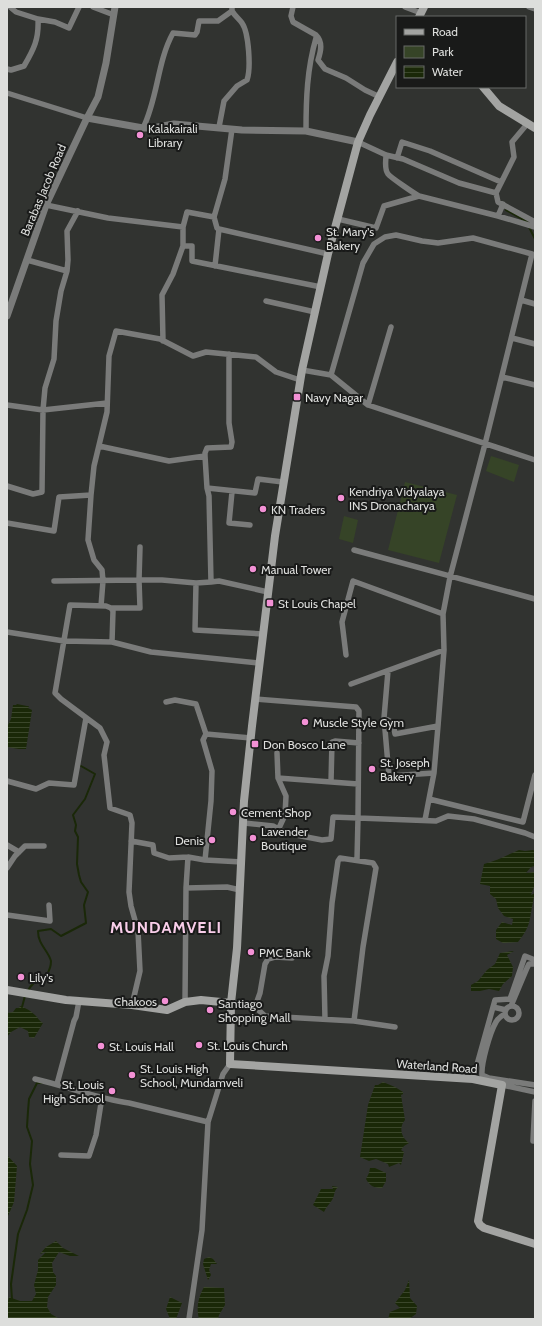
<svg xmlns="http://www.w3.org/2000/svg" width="542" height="1326" font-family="Cabin,sans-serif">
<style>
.park{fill:#364427}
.water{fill:url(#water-rules)}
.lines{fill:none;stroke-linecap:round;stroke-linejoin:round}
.stream{stroke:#1a2808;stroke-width:2}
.minor{stroke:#7a7b7a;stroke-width:5.5}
.tertiary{stroke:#7a7b7a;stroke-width:7}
.secondary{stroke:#a3a4a2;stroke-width:8}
.poi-dot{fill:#f391d5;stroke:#191a19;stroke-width:1.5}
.labels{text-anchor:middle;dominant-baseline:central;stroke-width:4;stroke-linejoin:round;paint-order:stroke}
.poi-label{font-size:12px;fill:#dddedc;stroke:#191a19;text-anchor:start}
.street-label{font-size:12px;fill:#dddedc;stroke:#191a19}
.district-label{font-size:16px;font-weight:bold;letter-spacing:1px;fill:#f8cde9;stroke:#191a19}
</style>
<defs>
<pattern id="water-rules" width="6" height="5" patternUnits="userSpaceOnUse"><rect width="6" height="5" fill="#1a2808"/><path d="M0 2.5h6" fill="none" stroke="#3b472b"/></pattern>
</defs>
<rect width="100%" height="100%" fill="#313330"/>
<path class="park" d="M491 456 519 465 514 482 486 471Z
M405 482 457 495 439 563 388 550Z
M344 516 358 520 353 543 339 539Z"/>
<path class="water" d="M17 704 27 706H29L28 708 32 710 26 749H19L7 747V727L11 719 13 705H16Z
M519 850 525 851 533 850 535 851V866L531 867 526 873 534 872 535 884 531 895 535 893C535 896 533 898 533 902 529 921 531 926 518 942L503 943 496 939V930L502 922 512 925 513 919 504 916 498 908 496 899 490 894V886L480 884 484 864C496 861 507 855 519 850Z
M514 951 507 955 513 967 512 976 503 984 499 991 489 989 480 991H471V985L478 981 487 970 495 964 500 953Z
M20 1006C26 1008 31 1011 35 1015 39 1019 39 1021 43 1023L34 1038 29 1037 28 1031 20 1027 11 1032 7 1037V1013L13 1012 16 1008H19Z
M383 1082 395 1087 403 1092V1094L401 1095 405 1120C398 1128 402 1138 409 1143L404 1146 401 1150 404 1152 401 1165 399 1163 389 1167 388 1164 376 1159 369 1161 360 1157 368 1105 375 1085H378Z
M7 1155 17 1166 14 1202 8 1216 7 1246Z
M370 1168H375L386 1173V1181L382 1188C374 1188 370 1186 366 1179L369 1173Z
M332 1186 338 1187C333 1192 335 1196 332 1200 329 1205 326 1207 324 1212L313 1205 321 1189H333Z
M56 1241 63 1248 79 1256H70L59 1252 52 1263 53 1272 56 1276V1285L48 1297 47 1307 51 1314 58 1318 56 1319H7V1305L9 1297 20 1301H32L36 1294 34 1285 38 1270V1260L46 1252 40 1254 46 1247Z
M209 1257 213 1259 217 1264H211L209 1270 211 1275 208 1280 203 1264 204 1259Z
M409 1280 410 1298 417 1306 416 1314 409 1319H388L390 1312 400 1308 395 1303 405 1290Z
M204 1287 224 1288 225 1305 219 1315 218 1319H199C196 1307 198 1298 204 1287Z
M170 1297 182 1303 176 1319H170L166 1309Z"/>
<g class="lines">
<path class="stream" d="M506 210 526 221 528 223
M529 227 535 239
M27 992C32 983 38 978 47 974 49 971 51 966 51 961 48 950 38 945 38 931L51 929 61 936 86 923 84 905 88 892 81 882 79 875 77 864 78 837 75 831 76 825 73 815 85 799 95 774 81 766
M22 1007 25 996
M77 1088 85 1083 95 1087
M12 1300 11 1284 18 1234 27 1210 33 1185 30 1164 32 1141 27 1127 28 1111 29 1099 37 1083H42"/>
<path class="minor" d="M93 7 114 15
M293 7 291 16 293 22 316 35V38C307 69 306 99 306 131
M405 7 421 13
M529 7 535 9
M38 19 55 22 69 28 79 7
M316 35C323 42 321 51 318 60L325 69 346 78 365 90 380 97
M7 69 11 70 24 66C34 49 39 39 38 19L16 12 10 7
M7 93 87 118
M528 123 512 142 514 157 496 193 498 202 535 222
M219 127 224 101 237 86 247 80C251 69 249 33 242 23 239 19 235 16 232 11
M143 128C158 98 157 62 173 33L195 35 197 32 199 21H218L232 11V7
M358 142 386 155 403 159 459 183 496 193
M386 155C386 161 384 169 388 174 390 177 415 194 419 196
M397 158 402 142 430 151 501 182
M46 205 108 218 183 227 187 212 214 217 217 228 219 229 328 254
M498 216 535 227
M214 217 225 179 232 129
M338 219 376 228 384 206 419 196 498 216 503 204
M183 227V246H192V261L321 287
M27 260 67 271
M215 266 219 229
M521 300 535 304
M266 301 315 312
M512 338 535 344
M163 341 162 295 173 274 183 246
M302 370 331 375 368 405 535 460
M331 375 363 263 374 244 385 237 396 235 422 241 438 243 473 238 532 254 485 444 450 577 443 614 444 650 438 726 434 773 429 799 523 822 535 775
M502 377 535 385
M7 405 43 410 107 403
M368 405 391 327
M99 446 169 461 205 456 207 488 209 496 211 582 219 581 268 592
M205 456V453L207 448 231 447 232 442 229 423V354
M7 486 33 494 42 492 43 410 45 388 54 359 56 321 61 291 67 271 68 260 67 231 78 211
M207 488 255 493 258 479 283 482
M232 492 229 523 250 525
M91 495 88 540 94 560 102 570 103 581 101 606
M7 523 54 531 59 497 91 495 94 466 107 412 109 356 116 331 160 339 193 356 206 352 256 357 276 372 300 380
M140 547 139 580H162L196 583 195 630 263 634
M354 550 535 599
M54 581 139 580 140 608H111
M196 583 211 582
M7 632 64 641 112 642 151 652 259 663
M112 642 113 611 111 608 106 606 70 605 55 693 61 699 100 728 107 742 104 755 110 808 130 815 132 823 129 892 131 906 138 931 140 971 132 1005
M346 655 342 622 353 581 443 614
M388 671 384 718 393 723 395 734 438 726
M351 684 444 650
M255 699 356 707 359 711 358 818 436 821 448 816 474 819 525 833 535 837
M166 702 175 700 196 704 206 734
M384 718 389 776 434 773
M277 753 278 778 286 796 285 815 279 828
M278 778 358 784
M7 781 36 789 49 783 74 785 86 718
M331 782 332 742 335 741 359 743
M425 820 429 799
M244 823 273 826 282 831 296 835 322 840 331 839 333 817 358 818 357 859
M131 841 153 845 154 853 169 858 188 857
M7 845 19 852
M242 862 205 860 211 801 212 771 203 740 206 734 251 738
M7 868 15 856 25 846H44
M186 888 188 857 205 860
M7 915 50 921 49 905
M185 1002 186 888 227 887 240 890
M231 1003H243L253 1005 265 1016 354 1021 363 947 376 868 373 863 340 858 338 861 332 903 328 956 324 976 325 1019
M511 1006 527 968 529 964H535
M505 1013a7 7 0 1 1 14 0a7 7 0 1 1-14 0Z
M255 1007 260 993 265 964 268 959 275 957 292 958
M493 1007 506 1010
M505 1014C501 1016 498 1018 496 1022 490 1032 481 1064 482 1075L489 1078 535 1085
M354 1021 395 1027
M35 1079C66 1086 99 1099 129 1103L208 1122
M473 1079 495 1000 510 999 525 956 535 960
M57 1084 74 1021 76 1017 79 1001
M502 1085 535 1092
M535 1101 533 1141H535
M61 1155 89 1156 96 1135 102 1097
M189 1319 202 1230 208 1122 223 1074 230 1064"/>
<path class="tertiary" d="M87 118 143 128H152L174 124 242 130 306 131 358 142
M7 316 46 205 87 118 98 97 106 63 115 7"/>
<path class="secondary" d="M419 17 424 7
M397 62 370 115 358 142 328 254 302 370 275 536 252 726 244 801 237 948 231 1003 230 1064 473 1079 502 1085 478 1221 480 1225 484 1228 535 1244
M483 87 499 106 535 128
M7 990 66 1000 132 1005 167 1010 185 1002 201 1000 231 1003"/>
</g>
<g class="poi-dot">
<circle cx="140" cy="135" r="4"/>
<circle cx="318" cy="238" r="4"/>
<rect x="293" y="393" width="8" height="8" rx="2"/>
<circle cx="341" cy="498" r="4"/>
<circle cx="263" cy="509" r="4"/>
<circle cx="253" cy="569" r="4"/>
<rect x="266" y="599" width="8" height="8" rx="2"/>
<circle cx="305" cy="722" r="4"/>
<rect x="251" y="740" width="8" height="8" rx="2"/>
<circle cx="372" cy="769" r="4"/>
<circle cx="233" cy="812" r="4"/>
<circle cx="253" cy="838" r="4"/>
<circle cx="212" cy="840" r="4"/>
<circle cx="251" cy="952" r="4"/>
<circle cx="21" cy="977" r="4"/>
<circle cx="165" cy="1001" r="4"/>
<circle cx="210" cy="1010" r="4"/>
<circle cx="199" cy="1045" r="4"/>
<circle cx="101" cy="1046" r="4"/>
<circle cx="132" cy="1075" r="4"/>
<circle cx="112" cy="1091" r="4"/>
</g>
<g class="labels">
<g class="poi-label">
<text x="148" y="128">Kalakairali<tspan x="148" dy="14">Library</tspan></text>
<text x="326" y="231">St. Mary's<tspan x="326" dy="14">Bakery</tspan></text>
<text x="305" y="397">Navy Nagar</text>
<text x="349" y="491">Kendriya Vidyalaya<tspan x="349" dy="14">INS Dronacharya</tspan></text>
<text x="271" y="509">KN Traders</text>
<text x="261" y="569">Manual Tower</text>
<text x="278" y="603">St Louis Chapel</text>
<text x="313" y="722">Muscle Style Gym</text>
<text x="263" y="744">Don Bosco Lane</text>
<text x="380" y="762">St. Joseph<tspan x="380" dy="14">Bakery</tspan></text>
<text x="241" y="812">Cement Shop</text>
<text x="261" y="831">Lavender<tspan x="261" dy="14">Boutique</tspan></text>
<text x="204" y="840" text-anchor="end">Denis</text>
<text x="259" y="952">PMC Bank</text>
<text x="29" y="977">Lily's</text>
<text x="157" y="1001" text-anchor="end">Chakoos</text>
<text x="218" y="1003">Santiago<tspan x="218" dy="14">Shopping Mall</tspan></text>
<text x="207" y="1045">St. Louis Church</text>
<text x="109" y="1046">St. Louis Hall</text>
<text x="140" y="1068">St. Louis High<tspan x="140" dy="14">School, Mundamveli</tspan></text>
<text x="104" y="1084" text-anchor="end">St. Louis<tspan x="104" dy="14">High School</tspan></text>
</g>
<g class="street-label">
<text transform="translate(43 190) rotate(-67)">Barabas Jacob Road</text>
<text transform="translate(437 1066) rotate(4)">Waterland Road</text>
</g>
<g class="district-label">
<text x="166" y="927">MUNDAMVELI</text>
</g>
</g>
<rect width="542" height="1326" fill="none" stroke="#dddedc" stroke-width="16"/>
<rect x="396" y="16" width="130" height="72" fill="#191a19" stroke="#676867"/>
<rect x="404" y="29" width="20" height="6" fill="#a3a4a2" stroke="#676867"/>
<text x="432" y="36" font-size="12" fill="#dddedc">Road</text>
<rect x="404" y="46" width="20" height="12" fill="#364427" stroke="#676867"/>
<text x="432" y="56" font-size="12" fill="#dddedc">Park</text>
<rect x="404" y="66" width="20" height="12" fill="url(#water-rules)" stroke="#676867"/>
<text x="432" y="76" font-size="12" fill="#dddedc">Water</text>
</svg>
